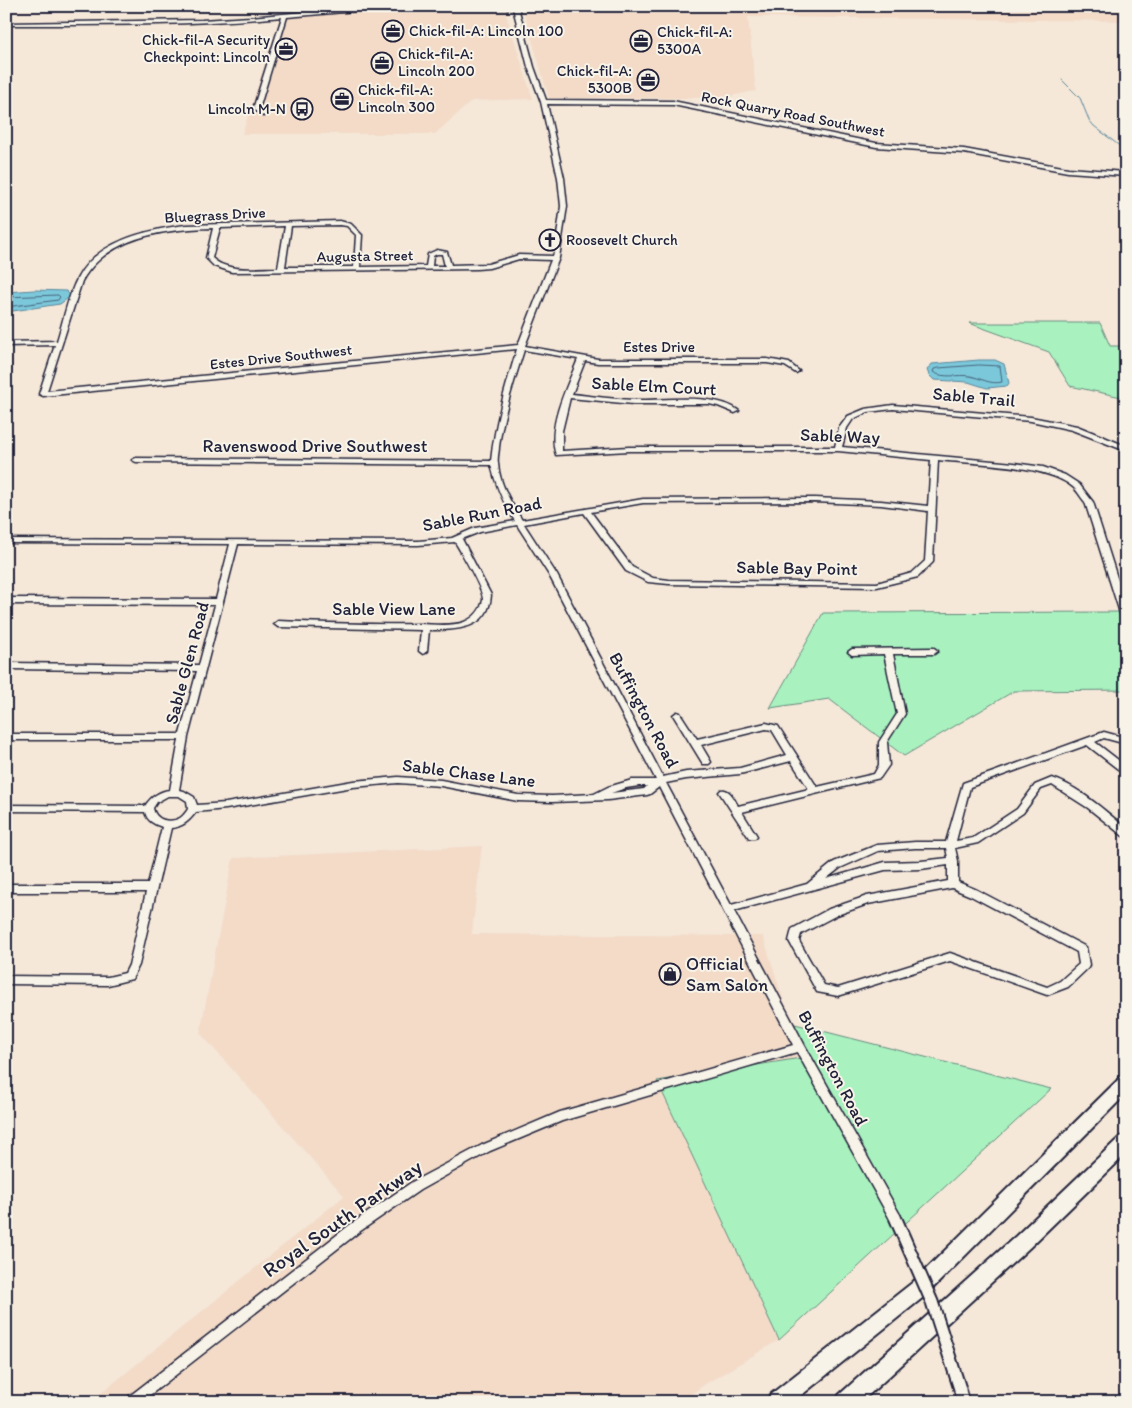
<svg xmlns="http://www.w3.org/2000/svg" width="1132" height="1408" font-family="Itim,sans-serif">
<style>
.built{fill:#f3dbc8}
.green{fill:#a9f2bf;stroke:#668a7d}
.water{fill:#7cc8db;stroke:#58869b}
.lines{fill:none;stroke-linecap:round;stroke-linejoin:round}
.shore{stroke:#46647b;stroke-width:1}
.stream{stroke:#58869b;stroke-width:1}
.minor-casing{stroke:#22223b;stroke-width:3}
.highway-casing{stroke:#22223b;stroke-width:4}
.minor{fill:#f7f3e8;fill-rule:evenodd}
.highway{fill:#f7f3e8;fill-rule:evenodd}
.minor-bridge-casing{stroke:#22223b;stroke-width:15;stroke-linecap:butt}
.minor-bridge{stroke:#f7f3e8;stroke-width:11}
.labels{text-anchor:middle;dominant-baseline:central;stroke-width:4;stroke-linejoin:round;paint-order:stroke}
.far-poi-label{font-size:15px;fill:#22223b;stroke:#f7f3e8;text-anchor:start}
.far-street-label{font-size:15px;fill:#22223b;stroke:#f7f3e8}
.street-label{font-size:18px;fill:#22223b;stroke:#f7f3e8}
.poi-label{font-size:18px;fill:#22223b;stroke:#f7f3e8;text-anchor:start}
.near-street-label{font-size:21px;fill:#22223b;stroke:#f7f3e8}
</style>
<rect width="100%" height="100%" fill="#f5e8d9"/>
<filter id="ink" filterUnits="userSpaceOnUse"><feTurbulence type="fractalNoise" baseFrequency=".02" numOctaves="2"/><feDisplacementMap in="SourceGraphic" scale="10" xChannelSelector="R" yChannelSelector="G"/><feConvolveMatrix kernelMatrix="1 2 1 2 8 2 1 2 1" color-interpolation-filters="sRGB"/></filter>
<g filter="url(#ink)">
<path class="built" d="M332 6H505L506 14 533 99 472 101 435 134H242L280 19Z
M525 6H1126V21L748 17 756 91 720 98H549L524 13Z
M482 846 472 934 763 936 802 1058 658 1082 779 1340 704 1385 681 1402H90L344 1196 200 1033 233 858Z"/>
<path class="green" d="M969 323H1100L1110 346H1126V398L1070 386 1049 352Z
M1126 612V690L1014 691 904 756 829 699 770 708 823 613Z
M791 1023 1051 1089 779 1340 657 1081 801 1058Z"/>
<path class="water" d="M34 290 66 291 71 296 60 304 6 312V292Z
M979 360H995L1004 364 1009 383 1007 386 987 388 968 382 934 380 929 375 927 370 932 364Z"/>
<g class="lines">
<path class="shore" d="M6 297 58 295 60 297 58 300 6 307
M979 365 1000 366 1002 382C990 385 981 378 970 376 957 374 944 379 933 372L934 369 939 368Z"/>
<path class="stream" d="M1062 80 1080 98 1089 120 1094 126 1126 151"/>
<g class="minor-casing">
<path id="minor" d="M366 6H398V7L520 6 518 7 534 67 546 100 673 101 876 143 964 149 1068 168 1126 172V176L1068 172 964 153 876 147 673 105 547 104 564 178 567 206 559 258 525 346 598 359H767L789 363 799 371 796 373 785 366 767 363H598L585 361 572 394C592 396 613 399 633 400 662 401 716 392 739 411L735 413 718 406 709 404H633L570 398 562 431V451L629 447H835L839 428 848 416 865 409 893 405 1031 417 1077 426 1126 446V451L1072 430 1031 421 893 409 868 412 853 419 847 428 842 447 1014 463 1043 467 1065 475 1079 484 1093 502 1126 606V615H1121L1120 613 1085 502C1081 498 1078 491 1073 487 1046 464 974 464 938 460L933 562 918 577 877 587 669 584 648 582 626 571 584 513 524 524 557 575 663 777 686 772 740 768 787 755 772 730 766 729 701 745 711 762 709 764H703L673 715 677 712 680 713 697 739 766 723 778 726 817 787 874 774 879 765V742L897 714 884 654 852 655 848 652 852 649 934 648 938 651 934 654H893L905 714 887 742 889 765 880 778 742 812 757 836 755 838H749L719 792 721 790C730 788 734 799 738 806L809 789 791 761 740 774 686 779 666 783 731 905 807 884 834 862 877 845 915 842H946L963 783 1104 732 1126 738V744L1104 738 1095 742 1126 766V774L1123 773 1087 745 970 787 956 841 973 838 1017 809 1035 785 1052 778C1078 786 1105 811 1126 828V837L1123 836 1088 808 1052 785 1041 789 1023 813 978 843 955 848 958 861V882L977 890 1086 947 1089 965 1088 968 1068 987 1047 995 950 961 838 996 817 992 789 941 792 929 829 909 867 896 948 881V865L921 869 885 870 734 911 804 1044 899 1213 901 1217 899 1221 895 1222 891 1221 797 1052 562 1121 490 1151 420 1190 359 1232 141 1402H125L127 1398 351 1224 412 1182 482 1145 560 1112 793 1045 659 787 650 794 647 795 608 800 552 802 518 801 441 786 398 783 353 787 226 809 196 812C189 821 183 827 171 828L139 965 132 979 108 985 6 984V976L108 977 125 973 129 965 146 892H6V884H148L162 827C154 824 147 821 145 812L6 811V805L145 806C151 797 159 791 170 790L179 740H6V734H180L197 671 6 669V663L199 665 215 605 6 604V598L216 599 230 544 6 543V539L418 541 452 538 475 528 515 521C503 503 496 486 491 465L136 462 132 460 136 458 491 461C495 422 506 386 517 349L43 396 39 394 55 345 6 346V342L57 341C63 322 68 296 77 279 96 241 147 230 186 225L340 221 351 224 362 235 360 267 426 266 428 254 437 250 447 252 451 265 488 264 519 255 553 256 555 250 561 206 558 178 541 102 528 67 513 8 395 10H389L390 8 287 17 260 106V109L266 114 263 116 255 110 254 106 282 17C191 26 98 25 6 25V23L202 20 251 17ZM340 225 347 226 356 235 354 267H285L291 226ZM285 226 278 268C258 268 227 273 212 258L220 228ZM213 228 206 258 214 266 232 272 477 269 489 268 519 259 551 260 518 345 47 391 82 281C107 236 167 229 213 228ZM437 254H442L445 266H432L433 256ZM524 350 578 359C568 385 546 427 556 455L629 451H838L931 460 928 506 881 501 815 498 643 499 522 520C511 503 499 483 498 463 497 458 499 452 499 447 503 414 514 382 524 350ZM815 502 881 505 928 511 925 561 912 573 877 583 669 580 653 578 632 567 591 512 643 503ZM517 525 549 575 656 780H632L608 787 594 794 552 796 518 795 441 780 398 777 353 781 226 803 197 805 194 797 184 791 179 790 188 737 238 544 418 545 455 542C461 552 484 591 483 600 481 610 474 618 464 622 450 627 433 624 419 624 372 625 325 623 278 621L274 624 278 627 421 630 419 651 423 654 427 651 429 630C456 630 489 630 491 595L462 539 480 532ZM639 786H647L644 789 611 793 626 788ZM168 796H179L187 801 188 809C186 812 183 816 180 818 169 824 155 820 153 808L157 802ZM915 848H946L948 858 921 861 885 862 826 879 840 868 878 851ZM952 888 971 896 1077 952 1079 964 1060 981 1047 987 950 953 838 988 824 985 799 941 801 934 837 915 868 904Z
M556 6H593L591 7H558Z
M960 1383 964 1385 969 1402H957L954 1389 956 1385Z"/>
</g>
<g class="highway-casing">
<path id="highway" d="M1126 1076V1094L926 1295 793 1402H767L770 1395 912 1283 1120 1078Z
M1126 1135V1154L1029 1248 861 1402H836L839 1395 1016 1236 1120 1137Z"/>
</g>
<use href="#minor" class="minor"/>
<use href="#highway" class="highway"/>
<g class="minor-bridge-casing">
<path id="minor-bridge" d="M895 1217 932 1302 960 1389"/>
</g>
<use href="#minor-bridge" class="minor-bridge"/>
</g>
</g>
<defs>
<g id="office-ring" transform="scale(1.125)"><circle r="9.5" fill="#f7f3e8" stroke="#22223b" stroke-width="1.5"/><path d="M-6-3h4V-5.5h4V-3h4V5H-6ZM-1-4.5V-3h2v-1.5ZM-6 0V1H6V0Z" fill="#22223b"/></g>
<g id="bus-ring" transform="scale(1.125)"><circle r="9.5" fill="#f7f3e8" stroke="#22223b" stroke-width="1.5"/><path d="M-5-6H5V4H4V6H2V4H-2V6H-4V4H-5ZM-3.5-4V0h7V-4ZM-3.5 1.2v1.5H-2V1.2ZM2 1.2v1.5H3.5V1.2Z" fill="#22223b"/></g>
<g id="church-ring" transform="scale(1.125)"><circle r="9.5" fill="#f7f3e8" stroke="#22223b" stroke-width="1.5"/><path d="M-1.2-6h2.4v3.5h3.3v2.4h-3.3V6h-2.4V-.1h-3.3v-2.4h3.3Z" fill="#22223b"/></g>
<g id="shop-ring" transform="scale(1.125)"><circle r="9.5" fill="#f7f3e8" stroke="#22223b" stroke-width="1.5"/><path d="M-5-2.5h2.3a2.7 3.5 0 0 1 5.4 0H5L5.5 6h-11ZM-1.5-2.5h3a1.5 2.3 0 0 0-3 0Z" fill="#22223b"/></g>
</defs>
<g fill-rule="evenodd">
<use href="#office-ring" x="393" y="31"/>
<use href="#office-ring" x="641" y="41"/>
<use href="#office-ring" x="286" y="49"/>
<use href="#office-ring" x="382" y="63"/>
<use href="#office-ring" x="648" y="80"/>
<use href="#office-ring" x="342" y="99"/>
<use href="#bus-ring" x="302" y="109"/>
<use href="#church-ring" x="550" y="240"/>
<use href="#shop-ring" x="670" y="974"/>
</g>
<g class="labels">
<g class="far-poi-label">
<text x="409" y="31">Chick-fil-A: Lincoln 100</text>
<text x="657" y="32">Chick-fil-A:<tspan x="657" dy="17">5300A</tspan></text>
<text x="270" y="40" text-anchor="end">Chick-fil-A Security<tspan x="270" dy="17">Checkpoint: Lincoln</tspan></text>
<text x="398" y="54">Chick-fil-A:<tspan x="398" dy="17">Lincoln 200</tspan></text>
<text x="632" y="71" text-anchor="end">Chick-fil-A:<tspan x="632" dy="17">5300B</tspan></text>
<text x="358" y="90">Chick-fil-A:<tspan x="358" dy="17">Lincoln 300</tspan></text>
<text x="286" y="109" text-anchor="end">Lincoln M-N</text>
<text x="566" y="240">Roosevelt Church</text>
</g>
<g class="far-street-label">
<text transform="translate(793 114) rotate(11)">Rock Quarry Road Southwest</text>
<text transform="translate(215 215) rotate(-3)">Bluegrass Drive</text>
<text transform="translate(365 256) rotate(-1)">Augusta Street</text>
<text x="659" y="347">Estes Drive</text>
<text transform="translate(281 357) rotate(-6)">Estes Drive Southwest</text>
</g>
<g class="street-label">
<text transform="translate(654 386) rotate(3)">Sable Elm Court</text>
<text transform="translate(974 397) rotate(5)">Sable Trail</text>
<text transform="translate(840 436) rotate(2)">Sable Way</text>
<text x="315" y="446">Ravenswood Drive Southwest</text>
<text transform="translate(482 514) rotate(-11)">Sable Run Road</text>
<text transform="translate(797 568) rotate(1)">Sable Bay Point</text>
<text x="394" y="609">Sable View Lane</text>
<text transform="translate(187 663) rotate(-75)">Sable Glen Road</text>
<text transform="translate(644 710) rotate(62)">Buffington Road</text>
<text transform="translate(469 773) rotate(7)">Sable Chase Lane</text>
<text transform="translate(833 1068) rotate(62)">Buffington Road</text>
</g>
<g class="poi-label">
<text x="686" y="964">Official<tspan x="686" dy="21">Sam Salon</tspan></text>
</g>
<g class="near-street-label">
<text transform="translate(342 1218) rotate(-35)">Royal South Parkway</text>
</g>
</g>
<rect width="1132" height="1408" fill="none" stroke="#f7f3e8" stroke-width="25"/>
<rect x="12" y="12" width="1107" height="1383" fill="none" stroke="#22223b" stroke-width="2" filter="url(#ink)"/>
</svg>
